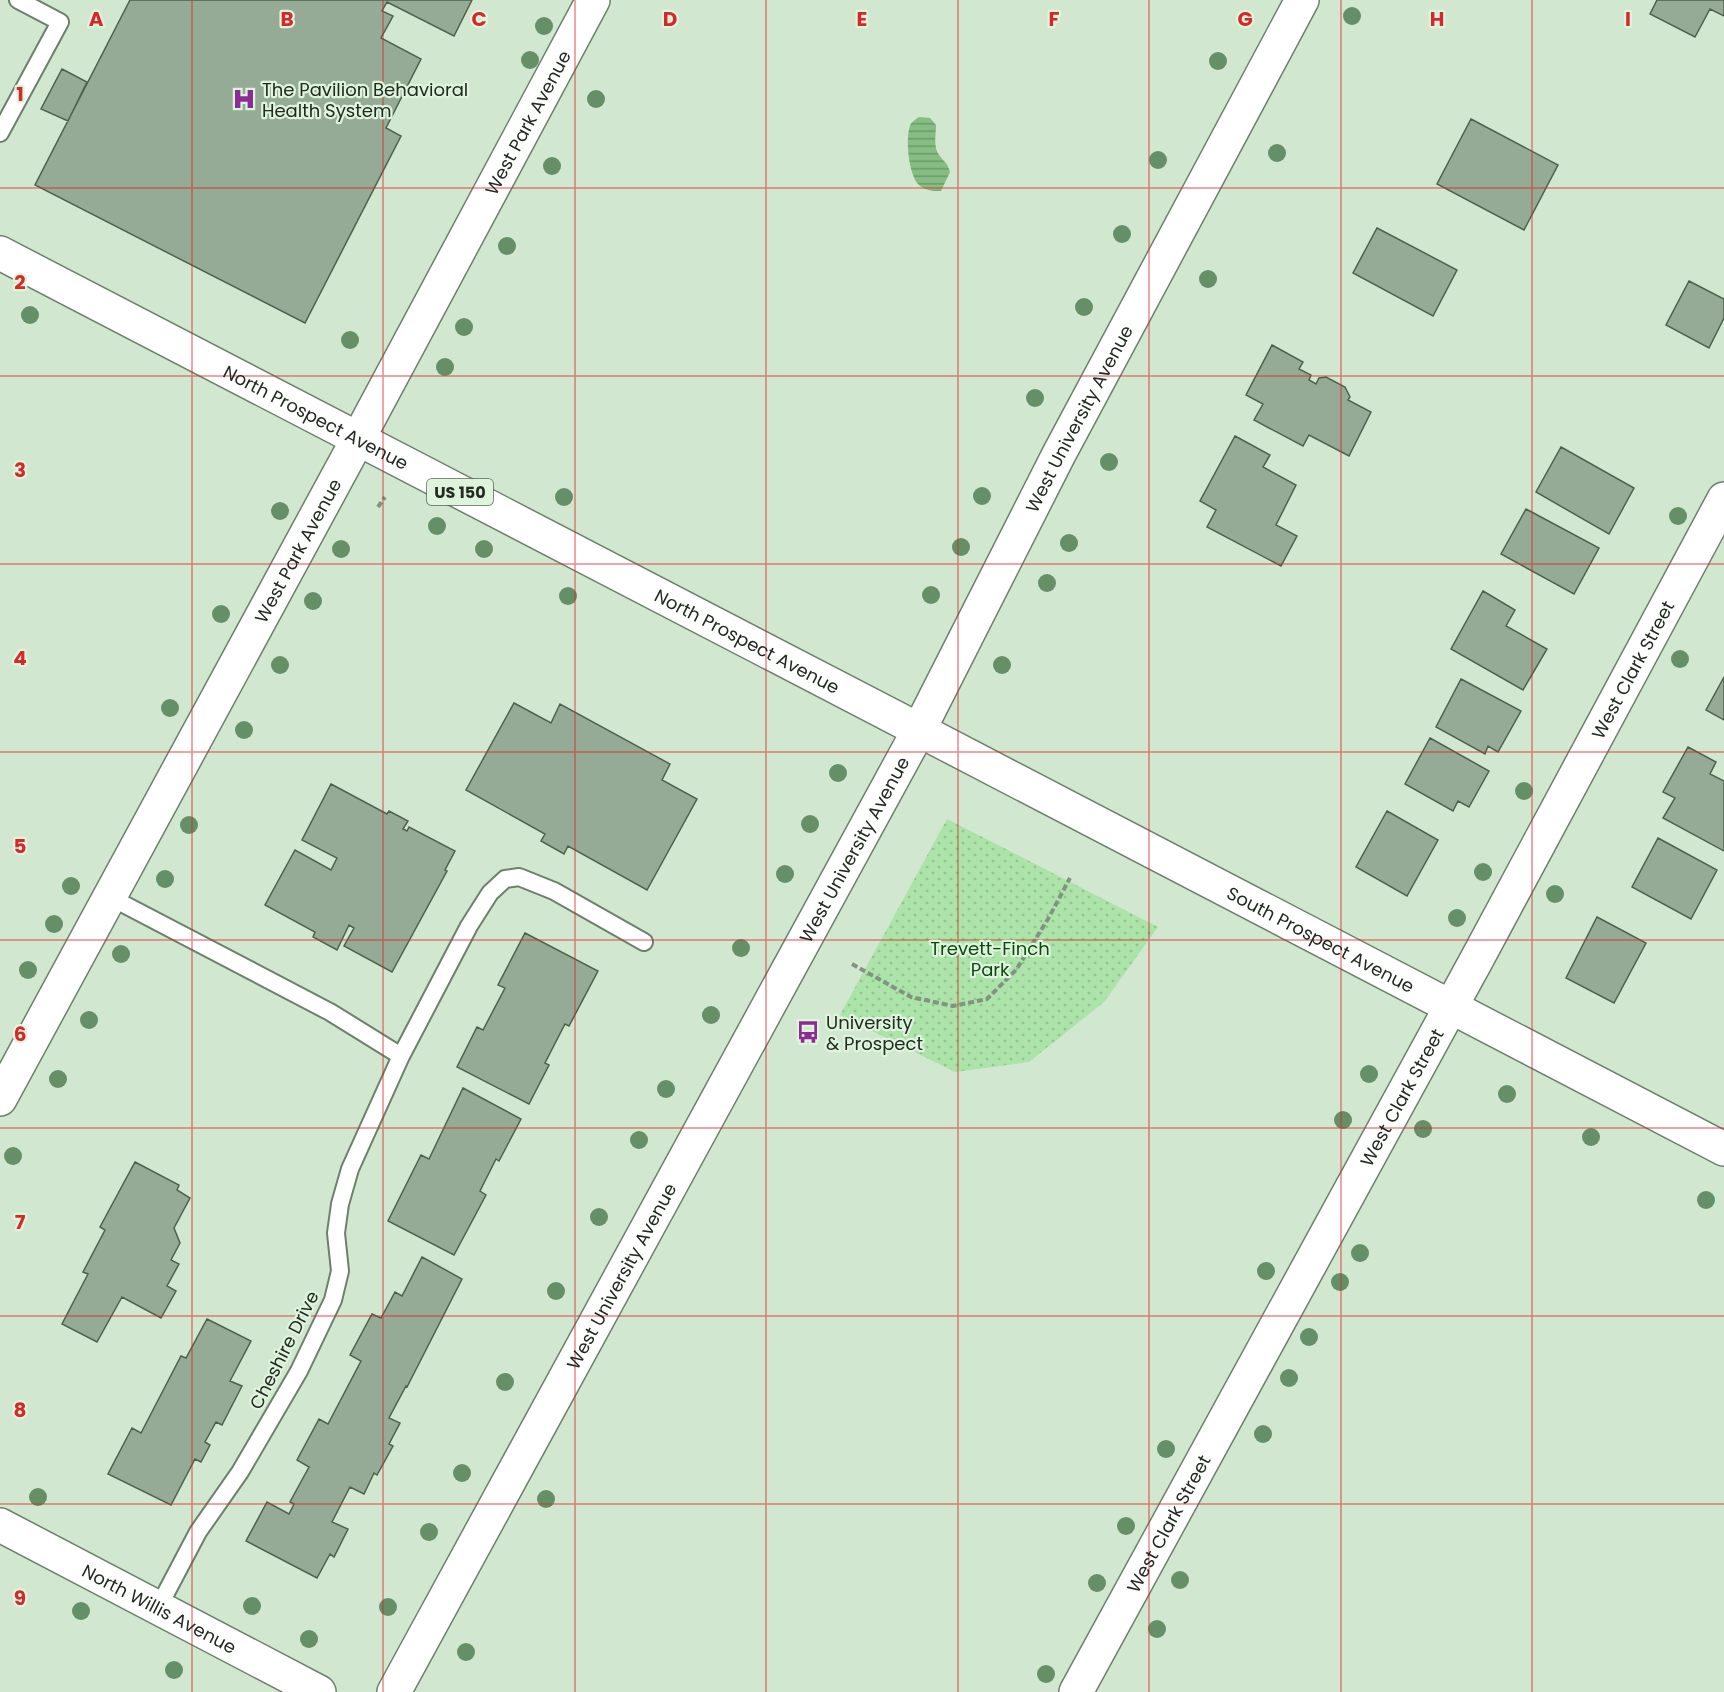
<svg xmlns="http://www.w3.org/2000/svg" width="1724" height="1692" font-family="Poppins,sans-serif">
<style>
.park{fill:url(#park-dots)}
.water{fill:url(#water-rules)}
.building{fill:#96ab95;stroke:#4f614e;stroke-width:1.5}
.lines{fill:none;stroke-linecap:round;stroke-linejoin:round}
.lane-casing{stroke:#6d806c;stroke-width:20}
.street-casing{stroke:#6d806c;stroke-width:36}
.secondary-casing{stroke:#6d806c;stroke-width:36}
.primary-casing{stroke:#6d806c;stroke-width:36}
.path{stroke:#839382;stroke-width:4;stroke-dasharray:6 3;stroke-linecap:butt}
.lane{stroke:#fff;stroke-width:16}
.street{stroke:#fff;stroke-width:33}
.secondary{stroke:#fff;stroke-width:33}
.primary{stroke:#fff;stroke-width:33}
.tree{fill:#659067}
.grid{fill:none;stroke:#d62828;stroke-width:1.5;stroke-opacity:0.55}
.labels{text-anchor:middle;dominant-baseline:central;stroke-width:4.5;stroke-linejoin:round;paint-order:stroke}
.shield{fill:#def4dd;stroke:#5a6759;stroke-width:1.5}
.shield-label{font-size:16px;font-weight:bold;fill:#222a21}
.poi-label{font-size:18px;fill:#222a21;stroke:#def4dd;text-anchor:start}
.street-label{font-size:18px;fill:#222a21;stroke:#def4dd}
.park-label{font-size:18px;fill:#0d4911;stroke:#def4dd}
.grid-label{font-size:20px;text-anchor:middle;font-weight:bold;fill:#d62828;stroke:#def4dd;stroke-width:4.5;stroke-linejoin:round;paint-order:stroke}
</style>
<defs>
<pattern id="park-dots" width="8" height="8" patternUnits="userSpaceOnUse" patternTransform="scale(1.5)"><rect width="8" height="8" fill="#abe3a9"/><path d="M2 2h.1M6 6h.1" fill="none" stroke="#93c391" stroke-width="1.8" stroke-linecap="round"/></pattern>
<pattern id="water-rules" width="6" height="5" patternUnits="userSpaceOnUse" patternTransform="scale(1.5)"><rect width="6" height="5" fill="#85bd83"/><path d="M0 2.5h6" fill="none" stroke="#6c9a6b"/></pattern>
</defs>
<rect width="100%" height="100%" fill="#d1e7d0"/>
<path class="park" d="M947 819 1158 927 1104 1002 1029 1062 955 1072 840 1015Z"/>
<path class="water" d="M919 117 930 118 936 125C936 134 933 147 939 155 945 163 947 162 950 172L941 191C933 191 926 191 919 185 909 176 905 139 910 126 911 122 915 120 919 117Z"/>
<path class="building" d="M130 0H472L454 36 387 2 382 11 393 16 381 38 421 59 386 128 401 136 305 323 35 185Z
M1657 0H1724V16L1710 9 1695 37 1650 14Z
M62 69 87 82 68 121 41 109Z
M1471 119 1558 165 1524 230 1437 184Z
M1377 228 1457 270 1433 316 1353 273Z
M1689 281 1724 299V318L1709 348 1666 325Z
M1272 345 1303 362 1299 369 1311 375 1309 380 1316 384 1319 378 1326 377 1345 387 1350 397 1348 400 1371 412 1349 456 1309 435 1303 446 1254 420 1263 404 1246 395Z
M1235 436 1270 455 1263 467 1296 485 1276 525 1297 536 1281 566 1207 527 1216 510 1200 501Z
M1561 447 1634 488 1609 534 1536 492Z
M1526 509 1599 548 1574 594 1501 554Z
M1483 591 1515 610 1506 626 1547 649 1523 690 1451 649Z
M1724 677V720L1706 710Z
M1461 679 1521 711 1498 752 1488 746 1485 754 1436 727Z
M514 703 551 723 560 704 670 764 662 780 697 799 647 890 568 846 564 854 541 841 545 834 466 790Z
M1430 738 1489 771 1469 807 1458 801 1453 811 1405 784Z
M1688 747 1716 762 1710 774 1724 781V851L1663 818 1675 798 1663 792Z
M331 784 387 814 389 811 408 821 403 829 407 831 409 827 455 851 445 870 447 871 392 972 344 946 354 928 349 925 337 950 313 937 315 932 265 905 295 850 331 870 337 858 302 840Z
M1387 811 1438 840 1407 896 1356 867Z
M1658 838 1717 870 1691 919 1632 887Z
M1597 917 1646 943 1614 1003 1566 978Z
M525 933 598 971 569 1026 565 1024 545 1063 549 1065 529 1104 457 1067 477 1027 483 1030 505 988 498 985Z
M463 1088 521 1119 499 1161 496 1159 480 1191 486 1195 454 1255 388 1221 421 1155 429 1159Z
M135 1162 179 1185 177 1190 190 1198 174 1228 180 1243 171 1260 179 1264 167 1286 176 1291 161 1318 122 1297 97 1342 62 1324 88 1274 83 1272 105 1230 100 1227Z
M422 1257 462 1279 407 1387 406 1386 389 1418 400 1423 389 1444 393 1446 377 1475 374 1473 364 1494 350 1487 332 1522 348 1529 334 1557 330 1554 317 1578 246 1541 267 1502 289 1514 294 1504 290 1502 309 1467 297 1460 319 1419 328 1424 361 1361 350 1355 372 1314 381 1318 395 1292 402 1296Z
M207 1319 251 1341 230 1381 242 1386 222 1425 216 1422 205 1442 210 1445 201 1462 195 1459 171 1505 108 1474 132 1428 141 1433 181 1356 186 1358Z"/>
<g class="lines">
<g class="lane-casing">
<path id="lane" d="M0 133 60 22 18 0
M110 897 330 1012 401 1056
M158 1608 198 1532 240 1472 299 1371 333 1300 340 1271 336 1233 340 1204 350 1169 401 1056 469 926 490 893 505 879 519 877 554 891 644 942"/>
</g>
<g class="street-casing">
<g id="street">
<path id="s1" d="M0 1099 358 439 593 0"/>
<path id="s2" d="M0 1525 319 1692"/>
<path id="s3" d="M1076 1692 1477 959 1724 499"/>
</g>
</g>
<g class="secondary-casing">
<g id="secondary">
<path id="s4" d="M919 730 1724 1149"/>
</g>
</g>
<g class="primary-casing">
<g id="primary">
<path id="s5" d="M0 253 919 730"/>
<path id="s6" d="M394 1692 919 730 1059 454 1302 0"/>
</g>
</g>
<path class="path" d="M378 507 385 497
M852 964 911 997 953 1006 987 999 1016 970 1048 919 1070 878"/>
<use href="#lane" class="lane"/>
<use href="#street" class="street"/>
<use href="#secondary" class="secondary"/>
<use href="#primary" class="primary"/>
</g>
<g class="tree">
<circle cx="1352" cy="16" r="9"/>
<circle cx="544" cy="26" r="9"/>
<circle cx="530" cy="60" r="9"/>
<circle cx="1218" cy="61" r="9"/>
<circle cx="596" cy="99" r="9"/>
<circle cx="1277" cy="153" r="9"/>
<circle cx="1158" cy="160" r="9"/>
<circle cx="552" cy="166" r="9"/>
<circle cx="1122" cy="234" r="9"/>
<circle cx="507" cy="246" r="9"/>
<circle cx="1208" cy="279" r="9"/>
<circle cx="1084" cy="307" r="9"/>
<circle cx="30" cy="315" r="9"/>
<circle cx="464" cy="327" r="9"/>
<circle cx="350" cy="340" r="9"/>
<circle cx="445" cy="367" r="9"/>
<circle cx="1035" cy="398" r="9"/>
<circle cx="1109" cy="462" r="9"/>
<circle cx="982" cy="496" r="9"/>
<circle cx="564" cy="497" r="9"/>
<circle cx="280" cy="511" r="9"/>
<circle cx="1678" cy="516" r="9"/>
<circle cx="437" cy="526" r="9"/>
<circle cx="1069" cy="543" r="9"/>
<circle cx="961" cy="547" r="9"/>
<circle cx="341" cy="549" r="9"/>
<circle cx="484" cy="549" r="9"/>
<circle cx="1047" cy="583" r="9"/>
<circle cx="931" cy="595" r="9"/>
<circle cx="568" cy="596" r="9"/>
<circle cx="313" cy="601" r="9"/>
<circle cx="221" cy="614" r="9"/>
<circle cx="1680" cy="659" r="9"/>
<circle cx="280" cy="665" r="9"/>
<circle cx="1002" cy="665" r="9"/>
<circle cx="170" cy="708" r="9"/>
<circle cx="244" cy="730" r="9"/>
<circle cx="838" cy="773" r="9"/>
<circle cx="1524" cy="791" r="9"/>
<circle cx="810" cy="824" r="9"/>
<circle cx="189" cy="825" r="9"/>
<circle cx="1483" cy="872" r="9"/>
<circle cx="785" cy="874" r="9"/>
<circle cx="165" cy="879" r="9"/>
<circle cx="71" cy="886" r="9"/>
<circle cx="1555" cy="894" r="9"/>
<circle cx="1457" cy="918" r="9"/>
<circle cx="54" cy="924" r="9"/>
<circle cx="741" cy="948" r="9"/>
<circle cx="121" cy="954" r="9"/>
<circle cx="28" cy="970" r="9"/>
<circle cx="711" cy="1015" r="9"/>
<circle cx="89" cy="1020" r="9"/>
<circle cx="1369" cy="1074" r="9"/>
<circle cx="58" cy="1079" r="9"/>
<circle cx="666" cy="1089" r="9"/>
<circle cx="1507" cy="1094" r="9"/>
<circle cx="1343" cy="1120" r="9"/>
<circle cx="1423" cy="1129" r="9"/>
<circle cx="1591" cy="1137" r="9"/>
<circle cx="639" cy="1140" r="9"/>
<circle cx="13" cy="1156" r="9"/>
<circle cx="1706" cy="1200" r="9"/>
<circle cx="599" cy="1217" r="9"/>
<circle cx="1360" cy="1253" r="9"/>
<circle cx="1266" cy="1271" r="9"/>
<circle cx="1340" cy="1282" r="9"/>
<circle cx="556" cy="1291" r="9"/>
<circle cx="1309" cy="1337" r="9"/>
<circle cx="1289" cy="1378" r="9"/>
<circle cx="505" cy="1382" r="9"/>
<circle cx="1263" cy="1434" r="9"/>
<circle cx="1166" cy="1449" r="9"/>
<circle cx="462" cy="1473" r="9"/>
<circle cx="38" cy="1497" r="9"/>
<circle cx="546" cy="1499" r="9"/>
<circle cx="1126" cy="1526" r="9"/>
<circle cx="429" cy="1532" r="9"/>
<circle cx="1180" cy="1580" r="9"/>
<circle cx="1097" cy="1583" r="9"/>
<circle cx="252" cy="1606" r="9"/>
<circle cx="388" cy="1607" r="9"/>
<circle cx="81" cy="1611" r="9"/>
<circle cx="1157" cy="1629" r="9"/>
<circle cx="309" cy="1639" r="9"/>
<circle cx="466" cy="1652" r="9"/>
<circle cx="174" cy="1670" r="9"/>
<circle cx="1046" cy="1674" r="9"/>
</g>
<path class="grid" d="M192 0V1692M383 0V1692M575 0V1692M766 0V1692M958 0V1692M1149 0V1692M1341 0V1692M1532 0V1692M0 188H1724M0 376H1724M0 564H1724M0 752H1724M0 940H1724M0 1128H1724M0 1316H1724M0 1504H1724"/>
<defs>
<g id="hospital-bare" transform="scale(1.8)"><path d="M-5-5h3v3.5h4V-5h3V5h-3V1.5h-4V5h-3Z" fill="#8b2c95" stroke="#def4dd" stroke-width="2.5" paint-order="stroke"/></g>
<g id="bus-bare" transform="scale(1.8)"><path d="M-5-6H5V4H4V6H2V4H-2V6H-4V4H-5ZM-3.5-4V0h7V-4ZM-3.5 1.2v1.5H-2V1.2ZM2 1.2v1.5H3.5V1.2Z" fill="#8b2c95" stroke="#def4dd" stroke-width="2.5" paint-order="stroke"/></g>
</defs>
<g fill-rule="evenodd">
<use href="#hospital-bare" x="244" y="99"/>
<use href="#bus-bare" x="808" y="1032"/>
</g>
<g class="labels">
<rect class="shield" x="427" y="479" width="66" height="26" rx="4.5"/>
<g class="shield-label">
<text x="460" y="492">US 150</text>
</g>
<g class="poi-label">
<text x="262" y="89">The Pavilion Behavioral<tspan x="262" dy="21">Health System</tspan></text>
<text x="826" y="1022">University<tspan x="826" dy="21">&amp; Prospect</tspan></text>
</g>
<g class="street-label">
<text stroke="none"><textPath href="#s1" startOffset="1110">West Park Avenue</textPath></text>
<text stroke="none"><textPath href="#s5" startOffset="356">North Prospect Avenue</textPath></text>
<text stroke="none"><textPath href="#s6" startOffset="1446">West University Avenue</textPath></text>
<text stroke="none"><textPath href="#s1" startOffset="624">West Park Avenue</textPath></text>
<text stroke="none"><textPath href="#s5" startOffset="842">North Prospect Avenue</textPath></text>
<text stroke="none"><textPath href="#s3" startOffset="1164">West Clark Street</textPath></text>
<text stroke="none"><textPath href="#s6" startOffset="960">West University Avenue</textPath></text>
<text stroke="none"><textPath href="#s4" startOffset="453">South Prospect Avenue</textPath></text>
<text stroke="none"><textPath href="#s3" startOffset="678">West Clark Street</textPath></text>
<text stroke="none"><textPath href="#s6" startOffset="474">West University Avenue</textPath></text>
<text transform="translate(284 1350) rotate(-63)">Cheshire Drive</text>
<text stroke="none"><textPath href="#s3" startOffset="192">West Clark Street</textPath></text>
<text stroke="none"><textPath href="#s2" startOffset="180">North Willis Avenue</textPath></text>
</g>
<g class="park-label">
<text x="990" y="948">Trevett-Finch<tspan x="990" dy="21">Park</tspan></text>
</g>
</g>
<g class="grid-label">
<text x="96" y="26">A</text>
<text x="287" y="26">B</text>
<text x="479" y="26">C</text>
<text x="670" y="26">D</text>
<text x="862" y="26">E</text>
<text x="1054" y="26">F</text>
<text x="1245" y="26">G</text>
<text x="1437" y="26">H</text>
<text x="1628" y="26">I</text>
<text x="20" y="101">1</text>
<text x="20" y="289">2</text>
<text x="20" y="477">3</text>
<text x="20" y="665">4</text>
<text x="20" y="853">5</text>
<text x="20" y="1041">6</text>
<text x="20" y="1229">7</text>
<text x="20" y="1417">8</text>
<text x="20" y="1605">9</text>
</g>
</svg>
